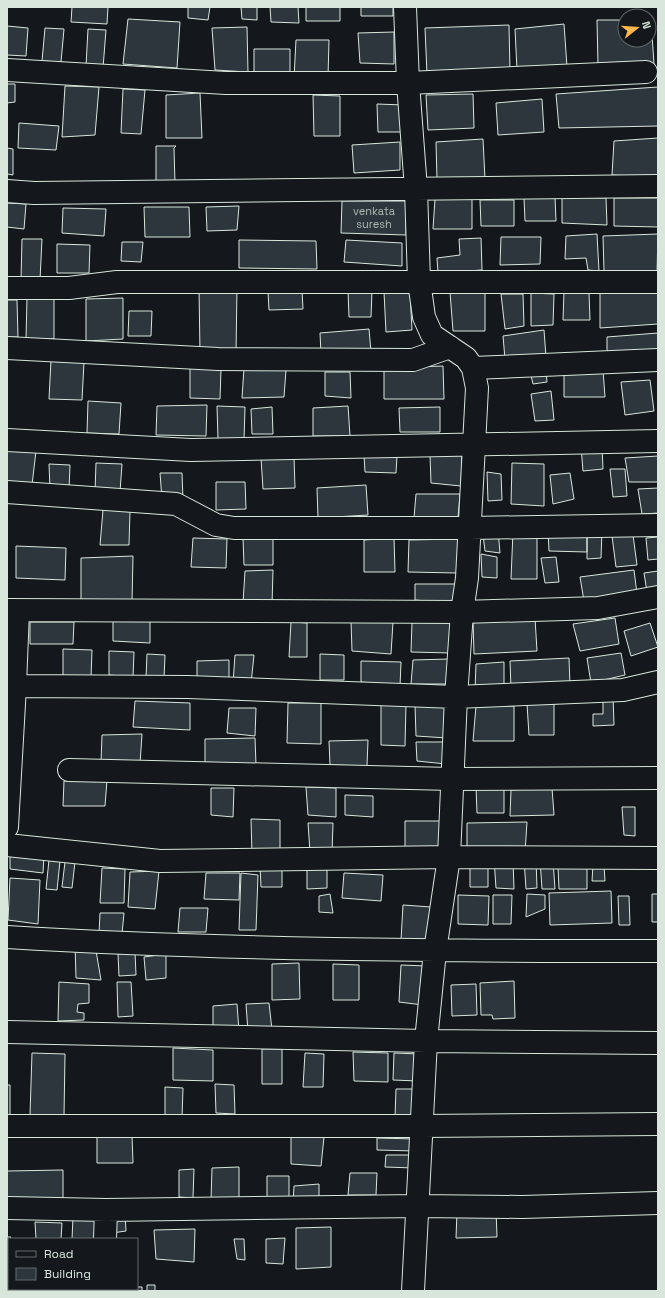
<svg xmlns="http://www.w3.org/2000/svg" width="665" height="1298" font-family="'Space Grotesk',sans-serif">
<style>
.building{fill:#2c363c;stroke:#d8e6dc}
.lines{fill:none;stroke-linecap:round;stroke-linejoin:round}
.minor-casing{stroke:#d8e6dc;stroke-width:24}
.minor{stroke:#14181c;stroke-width:22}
.labels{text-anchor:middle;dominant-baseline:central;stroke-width:3;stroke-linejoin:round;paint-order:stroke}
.number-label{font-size:11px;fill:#adbab4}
</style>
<rect width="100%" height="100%" fill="#14181c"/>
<path class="building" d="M72 7H108L107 24 71 22Z
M188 7H210L208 20 188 18Z
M241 7H257V20L242 19Z
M270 7H298L299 23 271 22Z
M306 7H340V21H306Z
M361 7H393V16H361Z
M128 19 180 22 177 68 123 64Z
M597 20H625V40H649V20H651L654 64 598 66Z
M564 24 567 67 517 70 515 29Z
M509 25 510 72 427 74 425 28Z
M7 26 28 28 26 56 7 55Z
M247 27 248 72 215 70 212 28Z
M45 28 64 29 61 62 42 61Z
M88 29 106 30 103 68 86 66Z
M394 32V64L360 63 358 33Z
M296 40H329L328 77 294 78Z
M254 49H290V75L254 74Z
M7 84H15V102L7 103Z
M65 86 99 87 95 135 62 137Z
M658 87V126L559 128 556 94Z
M123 89 145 90 141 134 121 133Z
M200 93 202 138H166V95Z
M473 94 474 128 428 130 426 95Z
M313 95 340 96V136H314Z
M542 99 544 132 498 135 496 103Z
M377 104 404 105V132H378Z
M19 123 59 126 56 150 18 148Z
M658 138V177L612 175 614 141Z
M483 139 485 179 437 180 436 142Z
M400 142V170L354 173 352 145Z
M156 146H176L174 148 175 184 156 185Z
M7 148 13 149V175L7 174Z
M555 197 556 221H525L524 198Z
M562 197 606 198 607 225 562 223Z
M614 198H658V227L614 226Z
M435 199H472V229H433Z
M480 200H514V226H481Z
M342 201H406V235L341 233Z
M7 203 26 204 24 229 7 227Z
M239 206 237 230 207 231 206 207Z
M144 207H189L190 237H145Z
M63 208 106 209 104 236 62 233Z
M597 234 599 271 588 270 586 258 565 259 566 236Z
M658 234 657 273 604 271 603 236Z
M501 237H541L540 264 500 265Z
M481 238 482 270 438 273 437 258 460 255 459 239Z
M22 239H42L40 280H21Z
M239 240 316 241 317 269 239 268Z
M346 240 402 243V266L344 262Z
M122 242H143L141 262 121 261Z
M57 244 90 245 89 273H57Z
M237 286 236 355 200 354 199 287Z
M658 287V324L600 328V291Z
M485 289V331H453L450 292Z
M302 290 303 309 269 310 268 292Z
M348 291H372L371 317H349Z
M410 291 412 330 386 332 384 292Z
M564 292 589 293 590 320H563Z
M531 293 554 294 553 325 531 326Z
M501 294H523L524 326 505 329Z
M27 297H54V339H26Z
M123 298V339L86 341V299Z
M7 300H17L18 337H7Z
M129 311H152L151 336H128Z
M369 329 371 352 321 354 320 333Z
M544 330 546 357 505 359 503 336Z
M658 333V354L607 356V337Z
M527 358 545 360 547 382 533 384Z
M51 360 84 362 82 400 49 399Z
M443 366 444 399H384V368Z
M190 368 221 369 220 399 190 398Z
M244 368 286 370 284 397 242 398Z
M603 370 605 397H564V371Z
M325 372H350L351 398 325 396Z
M650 380 654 411 625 415 621 382Z
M551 391 554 420 535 421 531 394Z
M88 401 121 403 119 434 87 433Z
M207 405 206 436 156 435 157 406Z
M217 406 245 407 244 440 218 439Z
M348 406 350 436H313V408Z
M272 407 273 434H252L251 409Z
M440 407V432H400L399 408Z
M581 446H602L603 469 583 471Z
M7 451H36L32 485 7 483Z
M462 453 461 486 431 483 430 455Z
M364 455 397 456 396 473 365 472Z
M658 456V482H629L625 458Z
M294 457 295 488 263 489 261 458Z
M96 463 122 464 120 492H95Z
M512 463 544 464V506L511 504Z
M49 464 70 465 69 490 50 489Z
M610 469H625L627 496 613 497Z
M487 472 501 474 502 500 488 501Z
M160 473H182L183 500 162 499Z
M570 473 574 499 553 504 550 475Z
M216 482H245L246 509 216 510Z
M366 485 368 515 318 518 317 488Z
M658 488V513L642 514 638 489Z
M416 494H460L458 518H414Z
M103 510 130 511 129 545H100Z
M482 527 498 530 500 553 485 551Z
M548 530H587V552L549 551Z
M587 530H602L601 558 587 559Z
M513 531H537V579H511Z
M633 535 637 565 616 567 612 536Z
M658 537V559L648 560 646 538Z
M193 538 227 539 226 568 191 567Z
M243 538H273V565H244Z
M394 538 395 572H364V540Z
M460 539 458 573 408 572 409 540Z
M16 546 66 548 65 580 16 578Z
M481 554 497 557V578L482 577Z
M133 556 132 603H81V558Z
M556 557 559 582 545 583 541 558Z
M273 570 272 605 243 603 245 571Z
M634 570 637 594 584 601 580 577Z
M658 571V591L647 592 644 573Z
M415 584H458L456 603 415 600Z
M113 618 150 619V643L113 641Z
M535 618 537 651 474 654 473 620Z
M615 618 619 644 580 651 573 624Z
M351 621 393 622 391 654 352 651Z
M452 621 451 653 411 652 412 622Z
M30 622H74L73 644H30Z
M291 622 307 623V657H289Z
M650 623 658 647 631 656 624 631Z
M63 649 92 650 91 678 63 676Z
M109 651 134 652 133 677 109 675Z
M621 653 625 675 591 683 587 658Z
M147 654 165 655 164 679 146 678Z
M320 654 344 655V680H320Z
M235 655H254L251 684 233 683Z
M569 658 570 686 511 689 510 661Z
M449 659 447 684H411L413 660Z
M229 660V679L197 680V661Z
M361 661 401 662 400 686 361 682Z
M504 662V688L475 690 476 664Z
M603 694 613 695 614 725 593 726V714H603Z
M135 701 190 703V730L133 727Z
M288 703H321V744L287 743Z
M381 704H406L405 746 381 745Z
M527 704H554V735H529Z
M415 705 449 706 447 738 416 736Z
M476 706H514V741H473Z
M229 708H256L255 736 227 733Z
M142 734 140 764 101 762 102 735Z
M255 738 256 765H205V739Z
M368 740 367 766 330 765 329 741Z
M416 742H446V764L417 761Z
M107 780 105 806H63L64 781Z
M306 787 336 788V817L308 815Z
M476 787 504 788V813H477Z
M211 788H234L233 817 211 815Z
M552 788 554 815 510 816 511 790Z
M345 795 373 796V817L345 815Z
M622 807H635V836L624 835Z
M251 819 280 820V855L252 854Z
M405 821H440L439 853 405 850Z
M527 822 525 853 467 852V823Z
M308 823H333L332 853 310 852Z
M10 853 44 856 43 873 10 869Z
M494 859 513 860 514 889 496 888Z
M524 859H536L537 888 526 889Z
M49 860 60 861 57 890 46 889Z
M540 860H553L555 889H542Z
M470 861 488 862V887H470Z
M65 862H75L72 888 62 887Z
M260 865H282V887H261Z
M307 865 327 866V888L307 889Z
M593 865H604L605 881H592Z
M587 866V889H559L558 867Z
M102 868 125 869 124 903H100Z
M159 871 155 909 128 907 130 872Z
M206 873H240L239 900 204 899Z
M241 873 258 875 256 930H239Z
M344 873 383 875 381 901 342 898Z
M10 878 40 880 38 924 8 920Z
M611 891 612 923 550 925 549 893Z
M330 894 333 913 319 912V896Z
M527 894 545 895V909L526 917Z
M652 894H658V922H652Z
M458 895 489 896 488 925 458 924Z
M493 895H512L511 924H493Z
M618 896H629L630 925H619Z
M403 905 431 907 428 942 401 940Z
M180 908H208L206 932H178Z
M100 913H124L122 934H99Z
M75 944 95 945 101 980 76 978Z
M135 952 136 975 119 976 118 954Z
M166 954V978L146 980 144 957Z
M299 963 300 999 272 1000V964Z
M333 964 359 965V1000H333Z
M401 965 427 966 423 1005 399 1002Z
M514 981 515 1018 493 1019 492 1015H481L480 983Z
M59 982 89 984V1003L78 1004 77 1012 84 1013V1020L58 1021Z
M117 982H131L133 1016 118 1017Z
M476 984 477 1015 452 1016 451 985Z
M269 1003 272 1030 248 1032 246 1004Z
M237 1004 239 1031H213V1006Z
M173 1048 213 1050V1081L173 1080Z
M262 1049H282V1084H262Z
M353 1052 388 1053V1082L354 1081Z
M32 1053 65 1054 64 1116 30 1115Z
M305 1053 324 1054 323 1087H303Z
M394 1053 419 1054 418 1081 393 1080Z
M215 1084 234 1085 235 1114 216 1113Z
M7 1085H10V1117H7Z
M165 1087 183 1088 182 1118 165 1117Z
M396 1089H417V1116L395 1117Z
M97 1136H132L133 1163H97Z
M291 1136 324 1137 321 1166 291 1164Z
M377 1138 416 1139 415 1151 377 1150Z
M386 1155H415L414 1168 385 1167Z
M239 1167V1200L211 1201 212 1168Z
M194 1169 193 1198 179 1197V1170Z
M63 1170V1201L7 1202V1171Z
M350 1173H377L376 1195H348Z
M267 1176H289V1204L267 1203Z
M319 1184V1201L293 1203 294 1186Z
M496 1210 497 1237 456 1238 457 1211Z
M113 1213H125L126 1231 112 1233Z
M73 1217 98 1218 97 1239H72Z
M35 1222 62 1223 61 1239H36Z
M331 1227V1267L296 1269V1228Z
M195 1229 194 1262 156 1259 154 1230Z
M7 1237H11L9 1239V1257H7Z
M285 1238 283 1264 266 1263V1239Z
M234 1239H244L245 1260 237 1259Z
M147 1285H155V1291H147Z
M137 1287H142V1291H133V1289H137Z
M54 1289H95V1291H54Z"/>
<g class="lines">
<g class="minor-casing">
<path id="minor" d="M405 7 408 83 416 189 419 281 424 317 432 335 466 358 473 368 477 388 467 578 462 612 456 697 449 857 435 951 426 1041 413 1291
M7 70 226 83H408L646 72
M7 191 34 193 658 186
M7 288H69L117 282H658
M7 348 218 359 413 360 450 347
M473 368 658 360
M7 440 191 450 658 441
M7 492 176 504 216 525 234 528H470L658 525
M7 610 462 612 598 608 658 597
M15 686 188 687 456 697 623 690 658 682
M69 770 452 779 658 778
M7 827 15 686 18 611
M7 845 160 861 449 857 658 858
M7 937C224 950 441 951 658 951
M7 1032 426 1041 658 1043
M7 1126H422L658 1124
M7 1208 106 1210 418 1206 522 1207 658 1203
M105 1239 106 1210
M103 1291V1289"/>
</g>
<use href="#minor" class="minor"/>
</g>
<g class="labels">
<g class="number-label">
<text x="374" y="211">venkata<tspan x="374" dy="13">suresh</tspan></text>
</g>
</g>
<rect width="665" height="1298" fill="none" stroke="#d8e6dc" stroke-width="16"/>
<rect x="8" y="1238" width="130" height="52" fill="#14181c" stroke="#626a69"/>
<rect x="16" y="1251" width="20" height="6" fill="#14181c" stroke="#626a69"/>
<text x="44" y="1258" font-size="12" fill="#d8e6dc">Road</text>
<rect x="16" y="1268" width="20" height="12" fill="#2c363c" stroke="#626a69"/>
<text x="44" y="1278" font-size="12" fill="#d8e6dc">Building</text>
<g transform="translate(637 28) rotate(73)"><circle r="19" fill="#14181c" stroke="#626a69"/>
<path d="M0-3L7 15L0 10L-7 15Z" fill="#ffb74d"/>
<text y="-6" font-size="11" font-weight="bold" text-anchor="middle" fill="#d8e6dc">N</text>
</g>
</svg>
